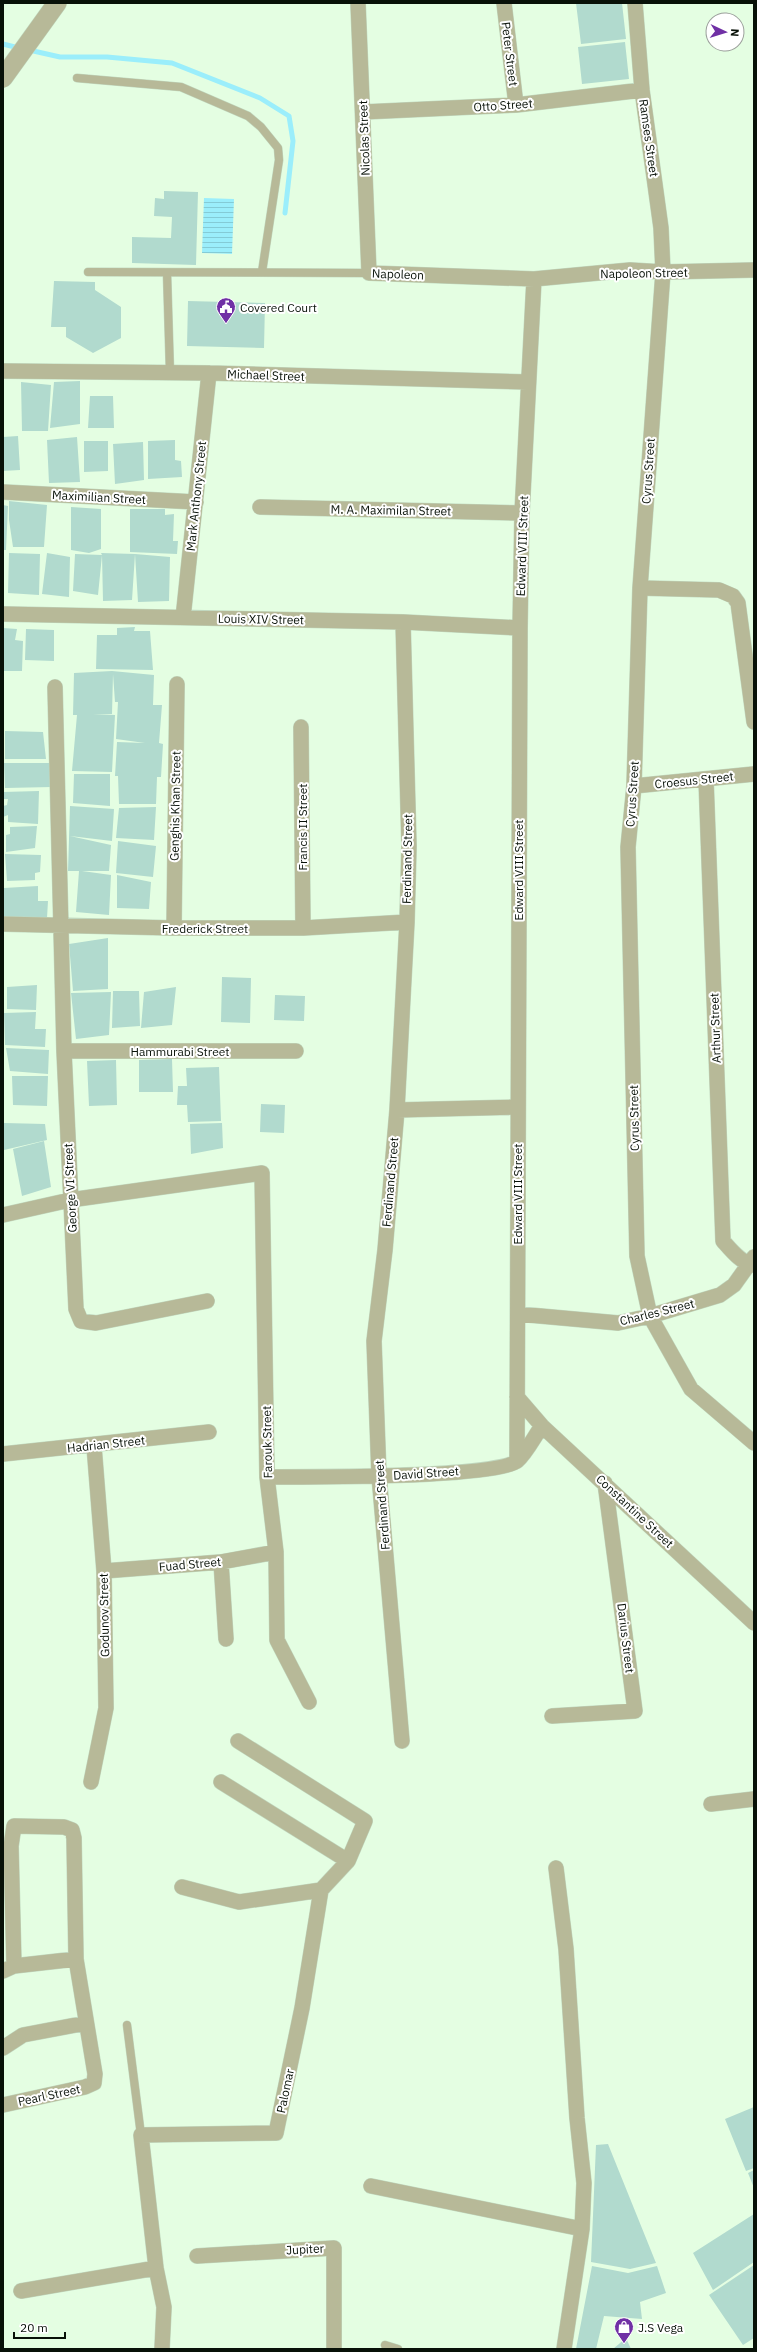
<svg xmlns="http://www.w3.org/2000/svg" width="757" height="2352" font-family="'IBM Plex Sans',sans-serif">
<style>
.water{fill:url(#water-rules)}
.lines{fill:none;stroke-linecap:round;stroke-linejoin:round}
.stream{stroke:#9beefb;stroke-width:5}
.building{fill:#b1dace}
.service-casing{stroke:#c1d8bf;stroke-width:9}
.minor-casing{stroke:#c1d8bf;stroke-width:16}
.tertiary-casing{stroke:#c1d8bf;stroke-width:20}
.service{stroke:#b7b998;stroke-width:8}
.minor{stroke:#b7b998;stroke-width:15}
.tertiary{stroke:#b7b998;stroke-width:19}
.labels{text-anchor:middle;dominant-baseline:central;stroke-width:4;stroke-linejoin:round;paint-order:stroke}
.street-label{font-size:12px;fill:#081108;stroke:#fff}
.poi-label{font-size:12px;fill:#081108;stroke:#fff;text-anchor:start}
</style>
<defs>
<pattern id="water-rules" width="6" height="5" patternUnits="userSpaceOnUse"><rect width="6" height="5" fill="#9beefb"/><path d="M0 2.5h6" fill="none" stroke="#84cbd6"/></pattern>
</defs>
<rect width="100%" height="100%" fill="#e4fee2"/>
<path class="water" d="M204 198 234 199 232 254 202 253Z"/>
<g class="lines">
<path class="stream" d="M3 44 19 48
M29 50 60 57H107L172 63 260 98 289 116 293 141 285 213"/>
</g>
<path class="building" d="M576 3H622L626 39 581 44Z
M625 42 629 79 582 84 578 47Z
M164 191 198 192 196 265 132 263V237L171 238 172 217 154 216 155 198 164 199Z
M54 281 95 282V290L121 307V338L93 353 66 337V327H51Z
M188 301 265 303 264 348 187 346Z
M80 381V424L50 428 54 382Z
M21 382 51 385 48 431H22Z
M90 396H113L114 428H88Z
M18 436 20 470 3 471V437Z
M77 437 80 482 49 483 47 440Z
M175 440V460L181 461 182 477 148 479V441Z
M84 441H108V471L84 472Z
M143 442 144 480 115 484 113 444Z
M9 501 47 505 44 547H13L9 520Z
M3 505 8 506 6 550H3Z
M71 507 101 509V549L89 553 71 550Z
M130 509H165V515L174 514 173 541H178L177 554 130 552Z
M9 553 40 554 39 595 8 593Z
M47 553 70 557 69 597 42 594Z
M101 553 135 554 132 600 103 601 102 555 98 595 73 591 75 554 102 555Z
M135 554 170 557 169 601 138 602Z
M135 627 134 631H150L153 670 96 669 97 635H117V628Z
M3 628 17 629 15 640 23 641 22 671H3Z
M26 629 54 630V661L25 660Z
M112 671 154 675 153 705H162L159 743 163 744 161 777H157L156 804H119L118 776H115L117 742 145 743 116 739 118 702H115L113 674 112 714H93L115 715 112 772 72 771 77 715H73L74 673Z
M5 731 43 732 46 759H5Z
M4 763H50L52 787 5 788Z
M74 774H110V806L73 803Z
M39 791 38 824 8 822V815L3 817V806L7 805 8 799H3V792Z
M70 806 114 809 112 841 70 836 111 845 109 871H82L111 875 109 915 76 912 79 871H68Z
M156 807 154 840 116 838 119 808Z
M37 826 35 848 6 852V835L10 834V827Z
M118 841 156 846 153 877 116 873Z
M5 854 41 855 40 872 35 873V880L7 881Z
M117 875 151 882 149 909 117 908Z
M38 886V901H48L47 918H4V888Z
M108 938V989L73 991 69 944Z
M222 977 251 978 250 1023 221 1022Z
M37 985 36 1010 7 1009V987Z
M176 987 172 1025 141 1028 144 992Z
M113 991H139L140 1026 112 1028Z
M111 992 109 1035 76 1039 71 993Z
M275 995 305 996 304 1021 274 1020Z
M36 1012 35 1029H46L45 1047 5 1045 4 1013Z
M6 1048 49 1050 48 1074 10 1071Z
M172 1059 173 1092H139V1060Z
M116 1060 117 1105 89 1106 87 1061Z
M219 1067 221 1121 188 1122 187 1105H177L178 1086H187L186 1068Z
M12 1076H48L47 1106 13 1105Z
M261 1104 285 1105 284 1133 260 1132Z
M4 1123 45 1124 47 1140 4 1150Z
M222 1123 223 1148 191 1154 190 1124Z
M44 1141 51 1187 22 1196 13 1149Z
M754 2107V2168L746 2171 725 2119Z
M608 2144 656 2263 630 2269 591 2262 596 2145Z
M754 2170V2188L748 2173Z
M754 2214V2262L713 2290 693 2253Z
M754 2265V2338L743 2345 709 2295Z
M592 2266 628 2273 657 2266 666 2293 640 2302 642 2319 604 2316 596 2349H576Z
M626 2338 631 2349H613Z"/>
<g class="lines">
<g class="service-casing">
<path id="service" d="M77 78 181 87 248 116 261 127 278 148 279 160 262 272
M88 272 369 273
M167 273 170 373
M127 2025 141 2135
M385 2345 398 2349"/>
</g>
<g class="minor-casing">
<path id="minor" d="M358 3 369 273 534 279 630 270 663 272 754 270
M504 3 516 105
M635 3 642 90 661 228 663 272 640 588 634 786 628 847 637 1256 650 1316 691 1389 754 1443
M363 112 516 105 642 90
M3 371 209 373 528 382
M3 492 196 502
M260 507 522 513
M640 588 719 590 733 596 738 603 754 722
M3 614 403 622 520 628
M183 618 209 373
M55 687 64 1051 76 1309 81 1321 96 1323 207 1301
M301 727 303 928
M706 779 723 1241C731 1250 742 1264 754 1265
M634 786 754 774
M3 924 174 928H303L407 922
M174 928 177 684
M64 1051H296
M397 1110 517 1107
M3 1215 70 1200 262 1173 267 1477 276 1552 277 1640 309 1702
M518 1314 618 1323 650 1316 720 1295 734 1285 754 1257
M517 1397 542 1426 754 1623
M3 1454 209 1432
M517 1461 520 628 522 513 534 279
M267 1477C304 1477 497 1478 517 1461 527 1452 534 1437 542 1426
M221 1562 226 1639
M104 1571 221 1562 276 1552
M552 1716 635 1711 605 1483
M238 1741 365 1821 348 1861
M402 1741 379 1476 374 1341 385 1250 397 1110 407 922 409 846 403 622
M91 1782 106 1708 104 1571 94 1446
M711 1804 754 1799
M556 1868 566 1949 577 2118 584 2183 582 2229 564 2349
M182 1887 239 1902 321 1890
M3 1971 14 1966 76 1959
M3 2048 23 2035 86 2023
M3 2105 85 2087 94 2083 95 2074 76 1959 74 1838 72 1830 64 1827 14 1826 11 1846 14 1966
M371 2186 582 2229
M197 2256 334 2248V2349
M21 2291 156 2268
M162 2349 164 2307 156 2268 141 2135 276 2133 302 2008 321 1890 348 1861 221 1782"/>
</g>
<g class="tertiary-casing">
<path id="tertiary" d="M3 78 57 3"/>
</g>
<use href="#service" class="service"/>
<use href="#minor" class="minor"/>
<use href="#tertiary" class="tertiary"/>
</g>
<defs>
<g id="civic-pin" transform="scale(1)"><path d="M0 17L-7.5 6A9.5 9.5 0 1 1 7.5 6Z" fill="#7030a5" stroke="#fff"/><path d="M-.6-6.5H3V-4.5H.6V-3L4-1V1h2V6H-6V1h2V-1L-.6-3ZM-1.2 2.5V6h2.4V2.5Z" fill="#fff"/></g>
<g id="shop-pin" transform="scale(1)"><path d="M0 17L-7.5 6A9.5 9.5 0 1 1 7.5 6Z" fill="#7030a5" stroke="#fff"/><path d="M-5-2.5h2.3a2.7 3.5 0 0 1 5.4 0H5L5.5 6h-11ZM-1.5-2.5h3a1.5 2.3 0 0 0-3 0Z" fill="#fff"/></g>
</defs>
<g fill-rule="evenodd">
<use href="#civic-pin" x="226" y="307"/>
<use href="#shop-pin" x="624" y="2327"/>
</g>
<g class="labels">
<g class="street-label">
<text transform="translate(510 54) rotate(83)">Peter Street</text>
<text transform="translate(503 105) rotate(-4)">Otto Street</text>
<text transform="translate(364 138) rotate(-92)">Nicolas Street</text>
<text transform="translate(649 138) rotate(82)">Ramses Street</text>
<text transform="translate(644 273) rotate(-1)">Napoleon Street</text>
<text transform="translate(398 274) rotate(2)">Napoleon</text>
<text transform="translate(266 375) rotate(2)">Michael Street</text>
<text transform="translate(648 471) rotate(-86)">Cyrus Street</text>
<text transform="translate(196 496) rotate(-84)">Mark Anthony Street</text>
<text transform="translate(99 497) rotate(3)">Maximilian Street</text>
<text transform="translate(391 510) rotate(1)">M. A. Maximilan Street</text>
<text transform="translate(522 546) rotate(-88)">Edward VIII Street</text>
<text transform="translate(261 619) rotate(1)">Louis XIV Street</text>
<text transform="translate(694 780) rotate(-6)">Croesus Street</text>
<text transform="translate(632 794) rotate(-86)">Cyrus Street</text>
<text transform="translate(175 806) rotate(-89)">Genghis Khan Street</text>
<text transform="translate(302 827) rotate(-90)">Francis II Street</text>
<text transform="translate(407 859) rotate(-89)">Ferdinand Street</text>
<text transform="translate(518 870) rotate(-90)">Edward VIII Street</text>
<text x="205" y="928">Frederick Street</text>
<text transform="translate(715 1028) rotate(-92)">Arthur Street</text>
<text x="180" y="1051">Hammurabi Street</text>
<text transform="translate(634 1118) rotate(-91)">Cyrus Street</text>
<text transform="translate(390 1182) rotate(-85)">Ferdinand Street</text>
<text transform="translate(70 1188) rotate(-93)">George VI Street</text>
<text transform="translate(517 1194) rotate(-90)">Edward VIII Street</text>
<text transform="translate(657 1312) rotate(-14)">Charles Street</text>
<text transform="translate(267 1442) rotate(-91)">Farouk Street</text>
<text transform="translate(106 1444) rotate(-6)">Hadrian Street</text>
<text transform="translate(426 1473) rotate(-4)">David Street</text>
<text transform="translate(382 1505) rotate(-94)">Ferdinand Street</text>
<text transform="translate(635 1511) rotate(43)">Constantine Street</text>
<text transform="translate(190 1564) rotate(-5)">Fuad Street</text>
<text transform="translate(104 1615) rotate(-91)">Godunov Street</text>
<text transform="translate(626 1638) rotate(83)">Darius Street</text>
<text transform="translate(285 2091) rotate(-78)">Palomar</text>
<text transform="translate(49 2095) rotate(-12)">Pearl Street</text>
<text transform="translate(305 2249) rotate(-3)">Jupiter</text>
</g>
<g class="poi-label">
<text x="240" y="307">Covered Court</text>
<text x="638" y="2327">J.S Vega</text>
</g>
</g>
<rect width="757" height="2352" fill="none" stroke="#081108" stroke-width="8"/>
<g transform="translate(725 32) rotate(94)"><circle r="19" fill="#ffffff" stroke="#9ca09c"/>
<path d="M0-3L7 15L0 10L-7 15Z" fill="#7030a5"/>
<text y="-6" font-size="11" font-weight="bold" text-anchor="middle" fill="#081108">N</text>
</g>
<path d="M14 2332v6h51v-6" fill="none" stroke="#081108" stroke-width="2"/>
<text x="20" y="2332" font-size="12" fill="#081108" stroke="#ffffff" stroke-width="3" paint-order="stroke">20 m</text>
</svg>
